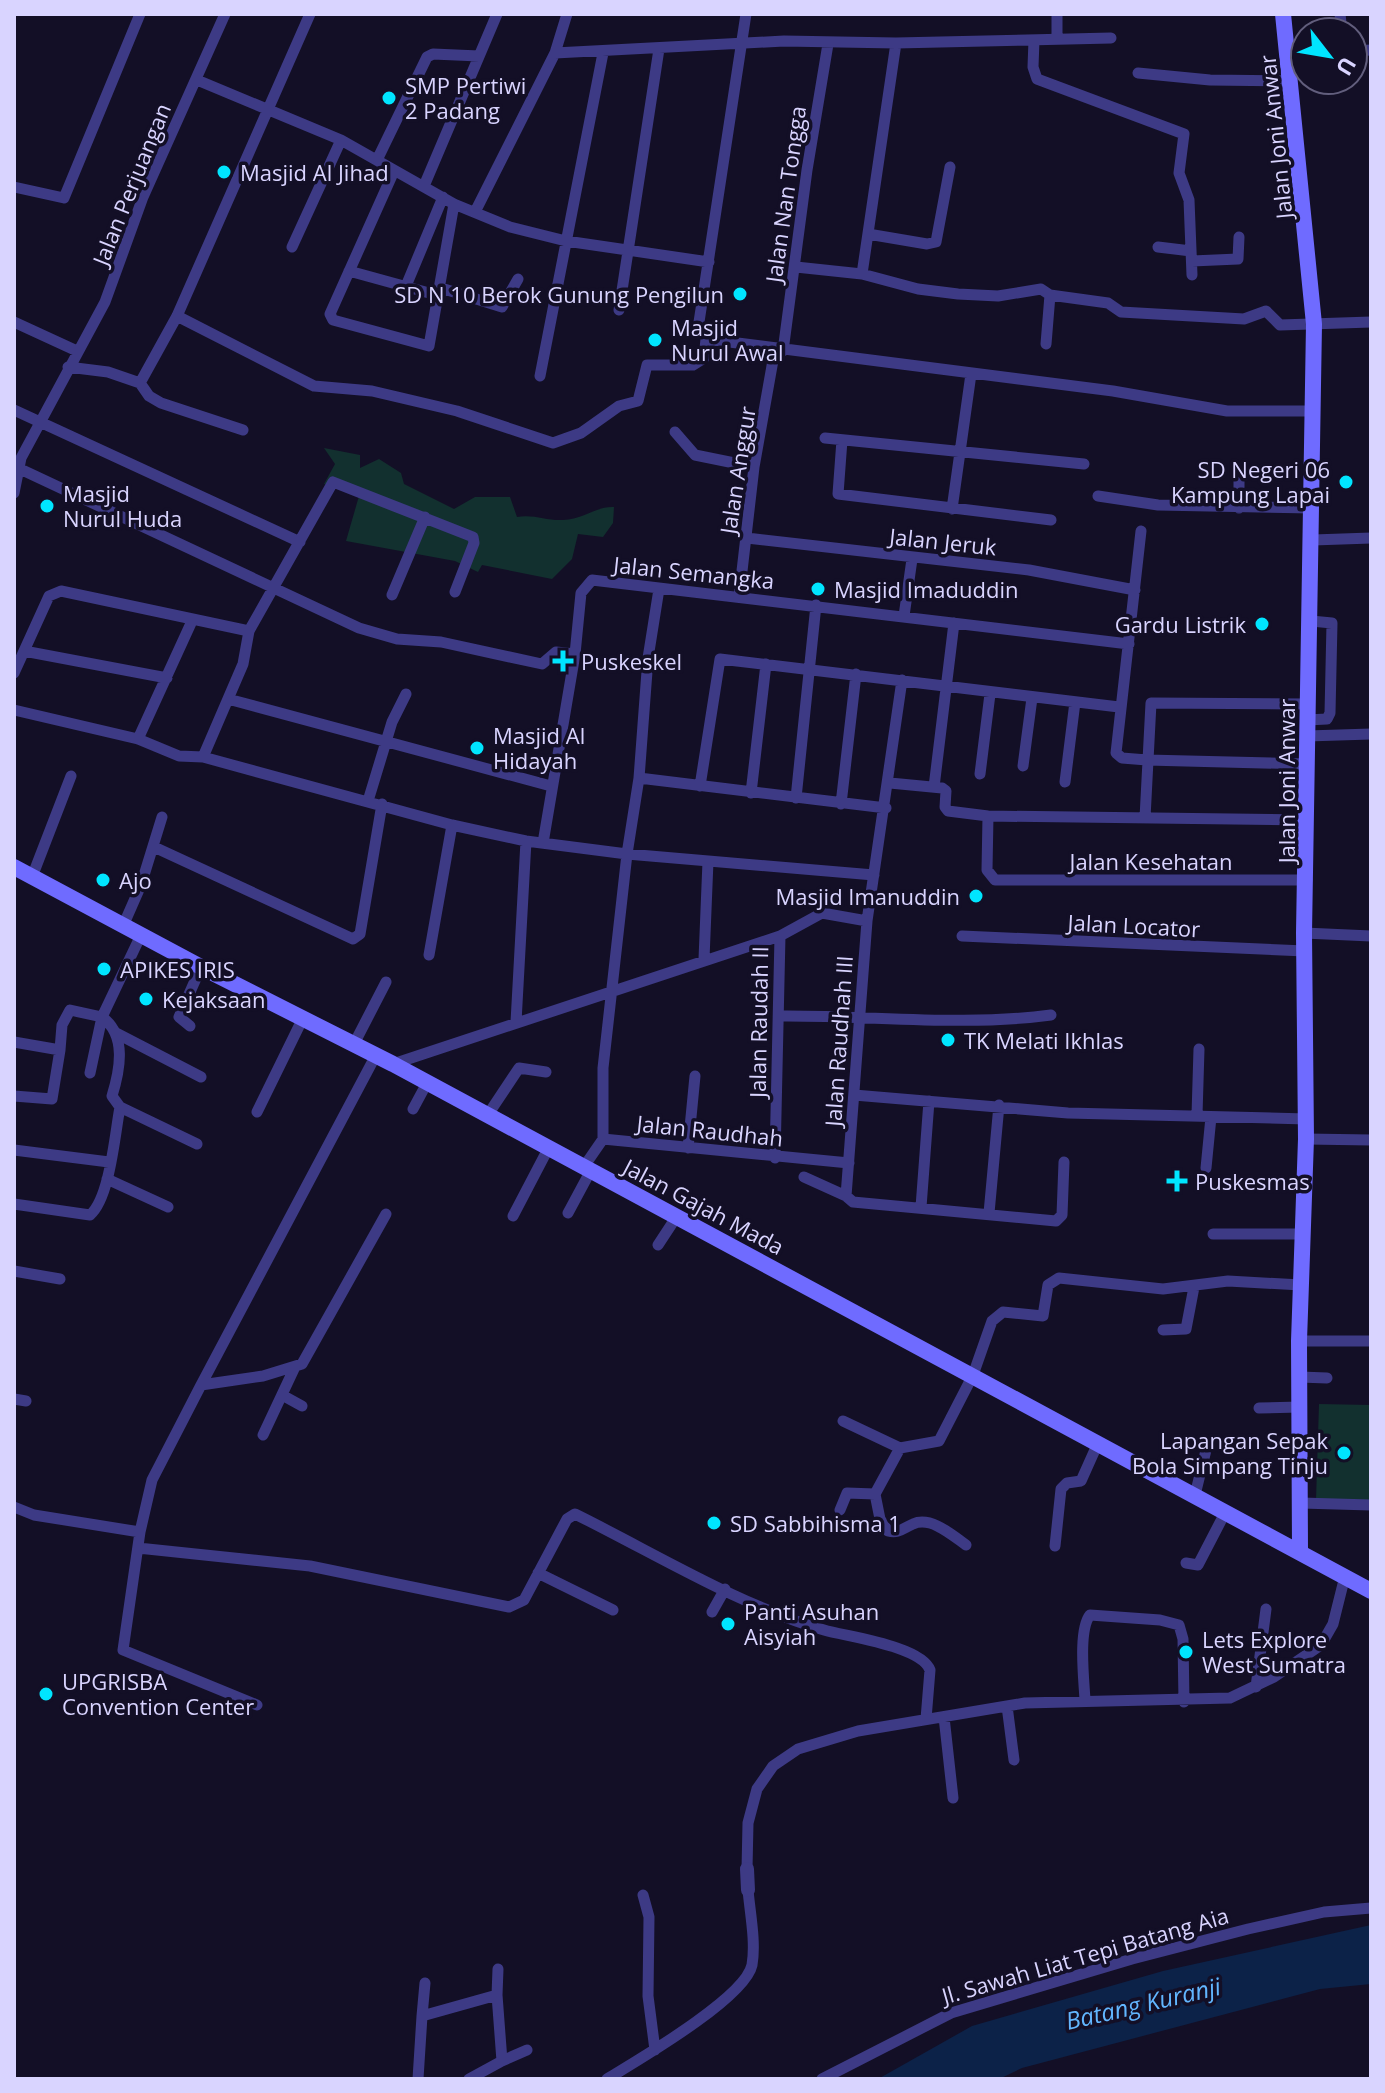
<svg xmlns="http://www.w3.org/2000/svg" width="1385" height="2093" font-family="'Open Sans',sans-serif">
<style>
.green{fill:#12302f}
.water{fill:#0c2248}
.lines{fill:none;stroke-linecap:round;stroke-linejoin:round}
.minor{stroke:#3d3a85;stroke-width:11}
.tertiary{stroke:#3d3a85;stroke-width:14}
.secondary{stroke:#6f6bff;stroke-width:16}
.poi-dot{fill:#00e5ff;stroke:#130f26;stroke-width:3}
.labels{text-anchor:middle;dominant-baseline:central;stroke-width:7;stroke-linejoin:round;paint-order:stroke}
.poi-label{font-size:22px;fill:#d9d4ff;stroke:#130f26;text-anchor:start}
.street-label{font-size:22px;fill:#d9d4ff;stroke:#130f26}
.water-label{font-size:24px;font-style:italic;fill:#62b6ff;stroke:#130f26}
</style>
<rect width="100%" height="100%" fill="#130f26"/>
<path class="green" d="M324 448 360 455V468L379 459 401 473 404 484 454 509 475 497H510L517 517C534 514 547 521 563 520 582 520 596 506 614 507L613 523 603 537 578 534 572 559 552 579 482 565 478 572 455 561 346 541 359 496 324 484 335 464Z
M1319 1404 1371 1405V1502L1316 1500Z"/>
<path class="water" d="M1371 1925V1984L1320 1989 1022 2068 999 2079H878L972 2026 1163 1971Z"/>
<g class="lines">
<path class="minor" d="M1340 14 1342 32
M1057 37V14
M1034 40 1033 67 1037 79 1184 134 1179 173 1189 200 1192 275
M1353 51 1371 50
M1288 52H1305
M555 53 784 41 896 43 1111 38
M1138 73 1210 80 1290 81
M197 80 341 140 454 204 510 227 566 241 709 262
M377 160 427 57 433 54 479 56
M394 171 330 314 333 320 429 346 454 204
M424 186 497 14
M14 187 64 198 140 14
M475 212 555 53 567 14
M868 234 927 244 936 242 950 167
M292 247 341 140
M1158 247 1191 251
M1192 261 1238 259 1239 237
M796 267 862 274 918 289 958 294 998 296 1041 289 1050 295 1108 303 1121 312 1244 319 1266 311 1280 325 1371 322
M349 271 440 296
M862 274 896 43
M406 286 443 197
M441 288 502 307 518 279
M619 310 659 49
M177 316 314 386 372 391 457 411 553 443 581 433 619 406 638 401 647 365H693L704 358 706 339 699 322 746 14
M14 322 77 351
M706 339 1113 391 1227 411H1313
M1046 344 1050 295
M783 351 807 170 828 44
M68 367 108 372 140 383 177 316 310 14
M540 376 603 53
M140 383 149 396 161 403 243 430
M14 410 300 542
M675 432 695 455 754 467
M825 438 1084 464
M842 440 838 494 1051 520
M18 468 359 628 397 639 441 642 542 664 556 652 575 654
M14 493 21 458 105 302 143 197 225 14
M1098 496 1158 505 1312 508
M1239 508V471
M952 509 971 374
M1141 531 1116 753 1122 758 1147 760 1307 764
M747 538 1029 570 1135 590
M1313 540 1371 538
M392 595 425 517
M739 597 754 467 775 349
M904 616 912 559
M24 651 167 678
M14 673 49 596 61 591 249 631
M902 680 867 921 846 1196 853 1202 1056 1221 1062 1215 1064 1162
M228 699 551 786
M14 710 138 739 179 756 203 757 243 664 249 631 333 482 473 537 474 543 455 592
M1307 720 1327 719 1330 713 1332 623 1311 621
M1307 736 1371 734
M138 739 192 621
M203 757 452 825 526 841 627 854 874 875
M1023 766 1032 698
M980 774 990 694
M639 778 886 808
M1065 782 1075 702
M890 783 942 788 946 791 945 807 948 811 988 816 1307 820
M700 786 720 659 1119 707
M934 787 954 623
M751 793 766 664
M796 798 816 605
M368 801 392 722 406 694
M841 804 856 674
M988 816 987 870 995 880H1307
M1145 818 1151 703 1307 704
M543 843 575 654 581 593 592 580 1129 644
M154 847 353 939 360 934 382 804
M32 877 71 776
M123 926 141 885 162 817
M1304 933 1371 936
M962 936 1305 951
M429 955 452 825
M704 959 708 861
M779 1016C870 1015 961 1027 1051 1015
M516 1022 526 841
M190 1026 179 1017 201 967
M116 1033 201 1077
M14 1042 60 1050 62 1025 70 1010 102 1017 90 1073
M354 1044 386 982
M376 1055 201 1385 263 1376 302 1364 386 1214
M393 1064 780 936 822 913 867 921
M854 1095 1068 1113 1307 1119
M14 1096 52 1099 60 1050
M120 1107 197 1144
M413 1109 427 1083
M257 1112 303 1018
M1197 1115 1199 1049
M487 1116 519 1068 546 1072
M603 1139V1068L627 854 639 778 648 658 659 589
M1306 1139 1371 1140
M688 1148 695 1076
M14 1150 109 1162
M775 1158 780 936
M583 1168 603 1139 849 1163
M1206 1168 1211 1117
M804 1177 846 1196
M107 1179 168 1207
M14 1204 90 1215C110 1198 115 1133 120 1107L112 1096C120 1070 127 1035 102 1017L141 935
M921 1207 929 1101
M568 1213 590 1172
M989 1213 999 1105
M513 1216 548 1149
M1213 1234H1302
M658 1245 677 1216
M14 1271 60 1279
M1163 1330 1186 1329 1194 1287
M1299 1341H1371
M1300 1377 1327 1378
M201 1385 152 1480 140 1532 123 1650 257 1705
M282 1395 302 1406
M14 1399 26 1401
M1259 1408 1300 1407
M843 1421 900 1448 939 1441 973 1375 992 1321 1003 1312 1043 1316 1048 1285 1059 1278 1163 1289 1228 1281 1301 1285
M263 1435 294 1369
M875 1494 880 1519 888 1531C899 1534 903 1528 913 1524 931 1516 952 1535 966 1545
M1195 1495 1208 1442
M1301 1503 1371 1505
M14 1507 34 1515 140 1532
M840 1510 847 1493 875 1494 900 1448
M1055 1546 1061 1489 1067 1483 1081 1481 1098 1443
M138 1548 310 1566 509 1607 524 1600 567 1519 575 1514C656 1554 738 1605 824 1630 848 1637 921 1646 930 1670L926 1719
M1186 1563 1198 1565 1226 1511
M538 1573 613 1610
M712 1612 725 1589
M1256 1687 1266 1609
M1085 1700C1084 1680 1078 1630 1090 1615L1160 1620 1179 1625 1183 1639 1184 1702
M1007 1706 1014 1760
M944 1717 953 1798
M747 1869 748 1823 757 1789 773 1766 798 1749 858 1731 1025 1703 1230 1698 1274 1677 1321 1645 1333 1624 1345 1576
M643 1895 649 1917 648 1996 655 2050
M497 1995 498 1969
M422 2016 425 1983
M502 2061 527 2050
M418 2079 422 2016 497 1995 502 2061 469 2079
M607 2079C638 2060 745 1998 752 1965 756 1942 750 1913 748 1890
M822 2079 951 2013 1132 1959 1248 1929 1324 1912 1371 1908"/>
<path class="tertiary" d="M747 1869 748 1890"/>
<path class="secondary" d="M1283 14 1314 324 1304 933 1306 1139 1299 1341 1300 1551
M14 867 201 967 393 1064 1371 1591"/>
</g>
<g class="poi-dot">
<circle cx="389" cy="98" r="8"/>
<circle cx="224" cy="172" r="8"/>
<circle cx="740" cy="294" r="8"/>
<circle cx="655" cy="340" r="8"/>
<circle cx="1346" cy="482" r="8"/>
<circle cx="47" cy="506" r="8"/>
<circle cx="818" cy="589" r="8"/>
<circle cx="1262" cy="624" r="8"/>
<path d="M559 649h8v8h8v8h-8v8h-8v-8h-8v-8h8z"/>
<circle cx="477" cy="748" r="8"/>
<circle cx="103" cy="880" r="8"/>
<circle cx="976" cy="896" r="8"/>
<circle cx="104" cy="969" r="8"/>
<circle cx="146" cy="999" r="8"/>
<circle cx="948" cy="1040" r="8"/>
<path d="M1173 1169h8v8h8v8h-8v8h-8v-8h-8v-8h8z"/>
<circle cx="1344" cy="1453" r="8"/>
<circle cx="714" cy="1523" r="8"/>
<circle cx="728" cy="1624" r="8"/>
<circle cx="1186" cy="1652" r="8"/>
<circle cx="46" cy="1694" r="8"/>
</g>
<g class="labels">
<g class="poi-label">
<text x="405" y="85">SMP Pertiwi<tspan x="405" dy="25">2 Padang</tspan></text>
<text x="240" y="172">Masjid Al Jihad</text>
<text x="724" y="294" text-anchor="end">SD N 10 Berok Gunung Pengilun</text>
<text x="671" y="327">Masjid<tspan x="671" dy="25">Nurul Awal</tspan></text>
<text x="1330" y="469" text-anchor="end">SD Negeri 06<tspan x="1330" dy="25">Kampung Lapai</tspan></text>
<text x="63" y="493">Masjid<tspan x="63" dy="25">Nurul Huda</tspan></text>
<text x="834" y="589">Masjid Imaduddin</text>
<text x="1246" y="624" text-anchor="end">Gardu Listrik</text>
<text x="581" y="661">Puskeskel</text>
<text x="493" y="735">Masjid Al<tspan x="493" dy="25">Hidayah</tspan></text>
<text x="119" y="880">Ajo</text>
<text x="960" y="896" text-anchor="end">Masjid Imanuddin</text>
<text x="120" y="969">APIKES IRIS</text>
<text x="162" y="999">Kejaksaan</text>
<text x="964" y="1040">TK Melati Ikhlas</text>
<text x="1195" y="1181">Puskesmas</text>
<text x="1328" y="1440" text-anchor="end">Lapangan Sepak<tspan x="1328" dy="25">Bola Simpang Tinju</tspan></text>
<text x="730" y="1523">SD Sabbihisma 1</text>
<text x="744" y="1611">Panti Asuhan<tspan x="744" dy="25">Aisyiah</tspan></text>
<text x="1202" y="1639">Lets Explore<tspan x="1202" dy="25">West Sumatra</tspan></text>
<text x="62" y="1681">UPGRISBA<tspan x="62" dy="25">Convention Center</tspan></text>
</g>
<g class="street-label">
<text transform="translate(1275 137) rotate(-96)">Jalan Joni Anwar</text>
<text transform="translate(131 184) rotate(-68)">Jalan Perjuangan</text>
<text transform="translate(785 194) rotate(-82)">Jalan Nan Tongga</text>
<text transform="translate(737 470) rotate(-81)">Jalan Anggur</text>
<text transform="translate(943 541) rotate(6)">Jalan Jeruk</text>
<text transform="translate(694 572) rotate(6)">Jalan Semangka</text>
<text transform="translate(1286 781) rotate(-90)">Jalan Joni Anwar</text>
<text x="1151" y="861">Jalan Kesehatan</text>
<text transform="translate(1134 925) rotate(3)">Jalan Locator</text>
<text transform="translate(758 1022) rotate(-89)">Jalan Raudah II</text>
<text transform="translate(838 1041) rotate(-86)">Jalan Raudhah III</text>
<text transform="translate(710 1130) rotate(6)">Jalan Raudhah</text>
<text transform="translate(704 1206) rotate(28)">Jalan Gajah Mada</text>
<text transform="translate(1085 1955) rotate(-16)">Jl. Sawah Liat Tepi Batang Aia</text>
</g>
<g class="water-label">
<text transform="translate(1143 2003) rotate(-13)">Batang Kuranji</text>
</g>
</g>
<rect width="1385" height="2093" fill="none" stroke="#d9d4ff" stroke-width="32"/>
<g transform="translate(1329 56) rotate(121)"><circle r="38" fill="#130f26" stroke="#625e7d" stroke-width="2"/>
<path d="M0-6L14 30L0 20L-14 30Z" fill="#00e5ff"/>
<text y="-12" font-size="22" font-weight="bold" text-anchor="middle" fill="#d9d4ff">U</text>
</g>
</svg>
